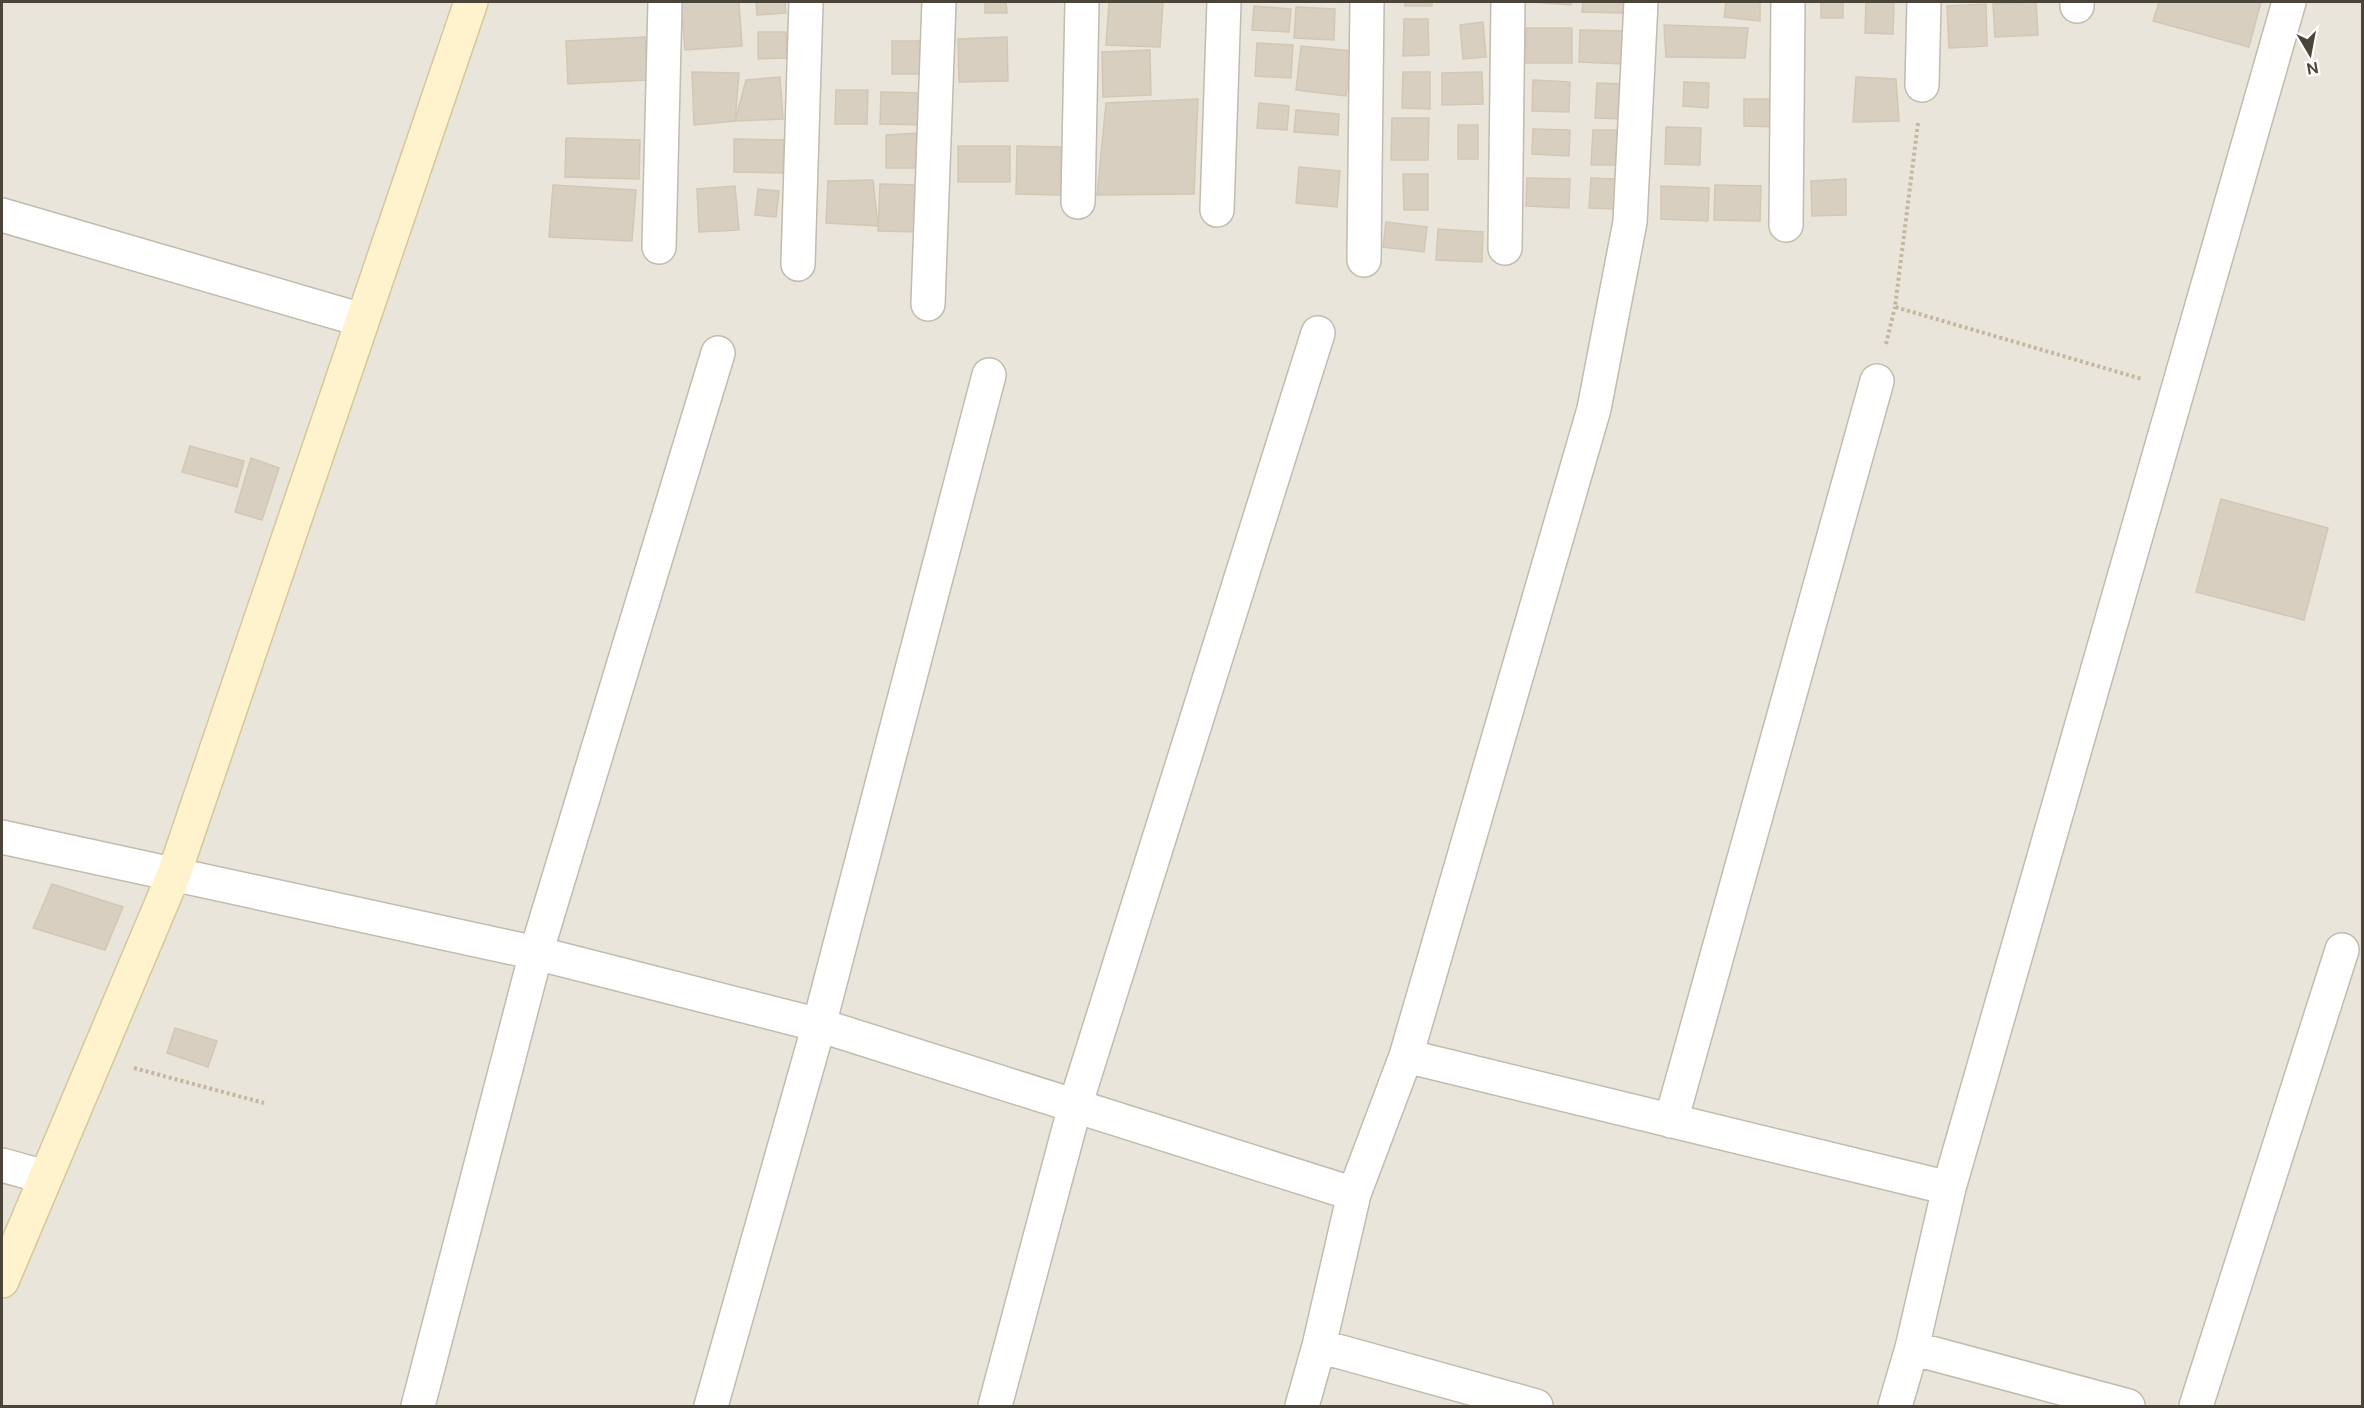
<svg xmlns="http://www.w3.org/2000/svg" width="2364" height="1408" font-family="'DM Sans',sans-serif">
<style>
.residential{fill:#eae5da}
.building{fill:#d8cfc1;stroke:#d3c7b4;stroke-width:1.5}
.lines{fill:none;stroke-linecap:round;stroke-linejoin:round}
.minor-casing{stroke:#c2bbae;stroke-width:36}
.secondary-casing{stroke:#d6c79b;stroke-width:36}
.path{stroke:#c4b79f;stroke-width:4;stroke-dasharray:3 3;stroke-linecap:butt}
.minor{stroke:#fff;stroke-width:33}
.secondary{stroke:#fff3cd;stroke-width:33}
</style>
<rect width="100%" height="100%" fill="#f6f3ec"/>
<path class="residential" d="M2 2H2362V1406H2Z"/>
<path class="building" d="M681 2H739L742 46 685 50Z
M756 2H785L786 13 757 15Z
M985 2H1006L1007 13H985Z
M1109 2H1163L1160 47 1106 45Z
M1405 2H1432V6H1405Z
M1530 2H1571V5Z
M1583 2H1624V13L1582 12Z
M1726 2H1760V21L1724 17Z
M1821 2H1843V18H1821Z
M1866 2H1894L1893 34 1865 33Z
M2036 2 2038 35 1995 37 1993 4Z
M2159 2H2261L2249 47 2153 21Z
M1986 4 1987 46 1949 48 1947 6Z
M1254 6 1291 9 1289 32 1252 30Z
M1296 7 1335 9 1334 40 1294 38Z
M1404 19H1428L1429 55 1403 56Z
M1483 22 1486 57 1463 59 1460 25Z
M1664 25 1748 28 1745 58 1666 57Z
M1526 28H1572V63H1526Z
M1580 30 1624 31V64L1579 62Z
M758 32H786L787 58 758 59Z
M645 37 647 80 568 84 566 41Z
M1007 37 1008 81 959 82 958 39Z
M892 41H922V74H892Z
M1257 43 1293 45 1291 78 1255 76Z
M1301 46 1352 51 1346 96 1296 90Z
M1150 50 1151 95 1103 97 1102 52Z
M692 72 739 73 735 121 694 125Z
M1403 72H1430V109L1402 108Z
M1482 72 1483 104 1442 105V73Z
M780 77 783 119 735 121 746 80Z
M1856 77 1896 79 1899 121 1853 122Z
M1533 80 1570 82 1569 112 1532 111Z
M1684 82 1709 83 1708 108 1683 106Z
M1597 83 1624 84 1623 119 1595 118Z
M836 90H868L867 124H835Z
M881 92 924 93 923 125 880 124Z
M1198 99 1194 194 1097 195 1106 103Z
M1744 99H1778V127L1744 126Z
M1259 103 1289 106 1287 130 1257 128Z
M1296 110 1339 114 1338 135 1294 132Z
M1392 118H1429L1428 160H1391Z
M1458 125H1478V159H1458Z
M1666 127 1701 128 1700 165 1665 164Z
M1533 129 1570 130 1569 156 1532 154Z
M1593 130H1618L1617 165H1591Z
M919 133 917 168H886V135Z
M566 138 640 140 639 179 565 177Z
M734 139 784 140 783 173 734 172Z
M958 146H1010V182H958Z
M1017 146 1061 147V195L1016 194Z
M1299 167 1340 171 1337 207 1296 203Z
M1403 174H1428V210H1404Z
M1527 178 1570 179 1569 208 1526 206Z
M1591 178 1616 179V209L1589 208Z
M1846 179V215L1812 216 1811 181Z
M873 180 878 226 826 223 828 181Z
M880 184 920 185 918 232 878 231Z
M553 185 636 190 632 241 549 237Z
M1715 185 1761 186 1760 221 1714 220Z
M735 186 739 230 699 232 697 189Z
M1661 186 1709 188 1708 221 1661 219Z
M758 189 779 191 776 217 755 215Z
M1386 222 1427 227 1424 252 1383 247Z
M1438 229 1483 232 1482 262 1436 260Z
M190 446 244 461 237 487 182 472Z
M251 458 279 468 262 520 235 512Z
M2221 499 2328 528 2304 620 2196 592Z
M52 884 123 907 105 950 33 928Z
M175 1028 217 1041 208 1067 167 1053Z"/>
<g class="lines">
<g class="minor-casing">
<path id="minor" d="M2077 2V6
M1922 85 1924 2
M1078 202 1082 2
M1217 210 1224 2
M2 215 362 320
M1786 225 1788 2
M659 247 665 2
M1505 248 1508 2
M1364 260 1367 2
M798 264 806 2
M928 304 939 2
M2 837 536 953 819 1025 1354 1194 1406 1056 1949 1188 1912 1348 2128 1406
M1406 1056 1594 409 1630 222 1641 2
M1671 1121 1877 381
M2 1165 45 1177
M1949 1188 2289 2
M1354 1194 1319 1346 1536 1406
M418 1406 536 953 718 353
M711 1406 819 1025 989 375
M995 1406 1075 1106 1318 333
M1302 1406 1319 1346
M1895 1406 1912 1348
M2196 1406 2342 950"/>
</g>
<g class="secondary-casing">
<path id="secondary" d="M2 1281 174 874 471 2"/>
</g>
<path class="path" d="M1918 123 1895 307 2142 379
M1886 344 1895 307
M134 1068 264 1103"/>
<use href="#minor" class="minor"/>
<use href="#secondary" class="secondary"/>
</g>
<rect width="2364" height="1408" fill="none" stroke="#4b4439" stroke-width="6"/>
<g transform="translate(2310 54) rotate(170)" stroke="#ffffff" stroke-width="4.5" paint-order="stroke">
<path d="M0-4.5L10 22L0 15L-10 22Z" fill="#4b4439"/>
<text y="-9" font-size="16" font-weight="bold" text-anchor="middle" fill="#4b4439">N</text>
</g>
</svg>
